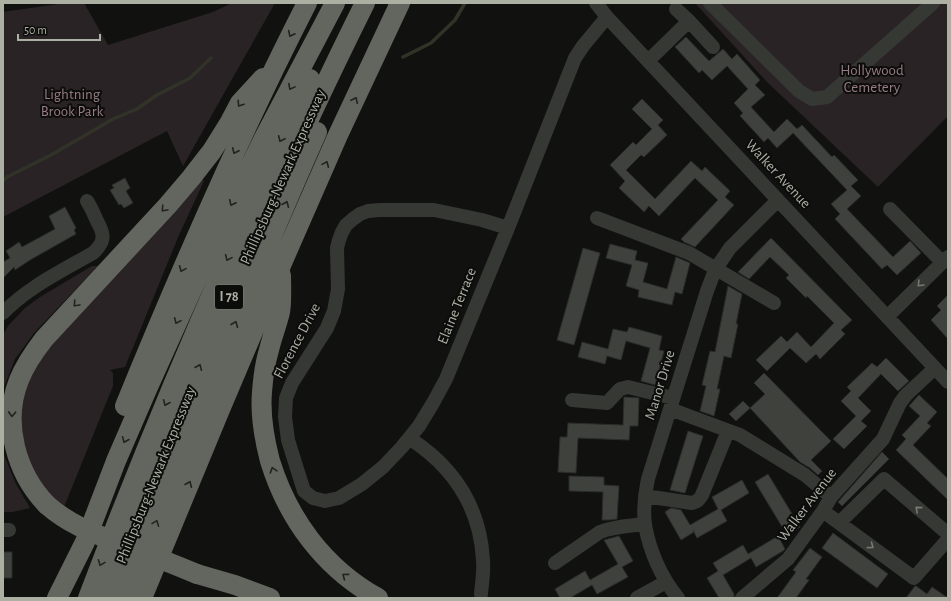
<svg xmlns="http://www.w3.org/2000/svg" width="951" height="601" font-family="'Alegreya Sans',sans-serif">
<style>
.green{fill:#2a2325}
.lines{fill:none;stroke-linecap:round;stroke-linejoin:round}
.stream{stroke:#323328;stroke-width:3.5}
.building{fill:#3f413d;stroke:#2b2d2a}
.minor{stroke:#363834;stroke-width:14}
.highway{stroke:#63665e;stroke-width:20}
.highway-bridge{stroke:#63665e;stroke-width:20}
.oneway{stroke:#222220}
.oneway2{stroke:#777a71}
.labels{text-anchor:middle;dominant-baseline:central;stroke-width:4;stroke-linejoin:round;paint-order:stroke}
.shield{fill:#0c0c0b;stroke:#7c7f75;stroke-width:1}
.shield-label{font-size:14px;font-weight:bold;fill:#acb0a3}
.park-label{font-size:15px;fill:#997c85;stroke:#0c0c0b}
.street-label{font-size:15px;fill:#acb0a3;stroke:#0c0c0b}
</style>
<rect width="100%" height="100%" fill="#111110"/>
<path class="green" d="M65 3H84L108 45 213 12 232 3H275L183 166 167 131 3 217V12Z
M695 3H948V116L878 187 766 81Z
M201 179 204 181 179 235 125 367 110 370 113 373V386L64 507 49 494 38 480 24 450 20 419 26 385 52 342Z
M92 266H98L34 333 15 359 3 390V335L8 326 25 308 40 297Z
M3 452 16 484 30 508 12 512H3Z"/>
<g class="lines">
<path class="stream" d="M403 57 431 43 455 20 465 3
M3 181 7 177 51 155 113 119 137 109 157 95 190 78 211 58"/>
</g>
<path class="building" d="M686 37 709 61 723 49 732 59 737 54 760 80 755 85 765 95 751 107 774 132 787 119 797 129 802 125 832 157 834 155 858 180 851 186 861 196 847 209 893 257 910 241 921 253 897 275 887 265 882 269 835 219 840 214 831 204 847 190 793 133 777 148 768 138 764 142 740 116 743 113 734 103 748 89 727 66 712 80 702 70 699 73 675 47Z
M642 99 663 120 658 125 667 135 644 157 641 155 626 170 655 199 691 161 702 171 705 167 730 191 725 197 734 205 695 247 684 242 681 239 718 200 695 178 659 216 649 206 644 212 619 188 625 181 610 165 633 142 636 145 652 129 632 109Z
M125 178 130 188 126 191 133 203 124 208 121 204 119 205 110 190 114 188 112 185Z
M65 207 76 228 74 230 76 234 30 260 15 270 14 267 3 278V262L10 258 6 251 19 242 22 247 55 229 49 216Z
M771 238 852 320 841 330 845 334 820 359 816 354 806 363 790 348 767 371 756 360 781 336 787 342 797 332 811 347 834 323 807 296 806 298 786 278 789 275 770 257 749 279 738 272Z
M610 244 637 251 635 260 648 263 643 282 667 289 676 257 690 263 682 294 675 292 672 305 638 297 639 290 626 286 632 265 606 258Z
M583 248 600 253 574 345 557 340Z
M728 286 742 294 736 324H738L731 358 724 356 717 389H720L714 416 700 411 706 386 702 385 710 351 715 352Z
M948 295V339L931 320 941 310 937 306Z
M629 327 662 336 659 350 664 351 655 385 641 381 650 348 626 341 621 360 607 356 605 364 578 357 582 342 608 349 613 329 627 332Z
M886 358 909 381 898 391 881 374 858 398 871 411 861 421 867 426 844 449 833 439 856 416 841 401 851 391 847 387 872 363 877 367Z
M764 373 831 441 811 460 822 471 818 475 810 468 800 462 750 408 765 394 754 383Z
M919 395 937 412 927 423 931 426 913 445 948 479V500L896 450 906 439 902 435 920 416 909 406Z
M624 397 639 398 638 426H630L629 440 578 438 576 473 558 472 560 437H567L568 423 623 425Z
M743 401 750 408 736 421 729 414Z
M688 431 703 436 685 493 670 490Z
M882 452 889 459 842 506 838 502Z
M768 474 800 527 787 535 755 482Z
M569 476 604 477V485L619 486 617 519 609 520H602L603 492 569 491Z
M742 480 749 493 721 510 727 521 697 538 693 530 694 532 681 540 665 512 671 508 681 510 690 525 718 509 712 497Z
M833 533 888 574 877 588 822 548Z
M619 536 633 561 622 567 628 577 597 594 592 585 570 598H560L555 589 585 571 590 580 618 564 604 540Z
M778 536 785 549 783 551 756 567 751 558 723 575 734 594V598H719L707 578 718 571 713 563 743 545 748 554Z
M810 548 822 557 806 579 809 580 796 598H777L796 572 793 570Z
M3 552H12V578H3Z
M915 586H916L927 594 932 587 948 598H906Z"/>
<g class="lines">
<path class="minor" d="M596 3 607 17 648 61 948 382
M710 3 799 91 812 99 827 97 933 3
M689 21 713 47
M648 61 689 21 676 9
M890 209 942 262
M597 218 689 253 774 303
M508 228 482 220 434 210H380L368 211 360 214 353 219 346 225 342 232 339 240 337 248 338 289 334 311 327 328 292 383 286 398 285 417 288 440 304 491 313 498 325 501 339 498 362 484 383 467 402 447 419 426 433 403 446 379 508 228 575 58 583 46 607 17
M3 313C28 287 62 271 93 253 105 242 105 235 97 221 94 214 91 207 87 201
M887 317 948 257
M572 400 607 403 620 389 628 387 673 398
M670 409 740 435 805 475 831 497
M409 438C454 467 480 506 483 560 484 571 482 583 481 594
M645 496 692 503C697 502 699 500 702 495L728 431
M823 511 914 578 948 539
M839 523 884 479 948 534
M3 530H9
M555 563 600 532C615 526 630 526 645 524
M637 598 666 582
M678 598C661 577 650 552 645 525 643 510 645 494 648 479L707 291 715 270 730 248 778 200
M742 598 788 559 823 511 831 497 883 439 900 403 906 395 935 368"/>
<path class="highway" d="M281 275C281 286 282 302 280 312 277 325 272 337 269 350 265 363 263 378 262 392 260 415 264 438 270 461 288 519 324 568 378 598
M125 406C181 269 240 134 307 3
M47 505C16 473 2 423 19 380 25 365 34 352 44 339L168 205 191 178 212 151 230 122 240 103 263 78
M197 574 235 585 270 598
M57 598 85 542 116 461 148 387 213 243 263 140 335 3
M88 598C155 422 229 249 310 79
M107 598C185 396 268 197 365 3
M127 598C187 441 249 285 317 132
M142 598 219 412 282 263 338 135 400 3"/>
<path class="highway-bridge" d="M47 505C71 526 96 534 126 546 150 555 173 564 197 574"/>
</g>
<defs><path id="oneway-chevron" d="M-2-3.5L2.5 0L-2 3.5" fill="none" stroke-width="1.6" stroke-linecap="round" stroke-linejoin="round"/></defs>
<g class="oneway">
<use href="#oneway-chevron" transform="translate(291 34) rotate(117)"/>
<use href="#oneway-chevron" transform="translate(291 87) rotate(118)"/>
<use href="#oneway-chevron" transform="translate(355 100) rotate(-65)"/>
<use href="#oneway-chevron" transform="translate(240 104) rotate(124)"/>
<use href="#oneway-chevron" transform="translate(281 139) rotate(115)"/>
<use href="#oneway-chevron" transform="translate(235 151) rotate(115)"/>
<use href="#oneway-chevron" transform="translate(326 164) rotate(-66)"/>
<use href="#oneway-chevron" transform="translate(232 203) rotate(116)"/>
<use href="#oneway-chevron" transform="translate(286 204) rotate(-67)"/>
<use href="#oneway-chevron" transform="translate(164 209) rotate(133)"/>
<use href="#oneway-chevron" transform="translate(228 258) rotate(114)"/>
<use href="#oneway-chevron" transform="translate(182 269) rotate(114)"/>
<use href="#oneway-chevron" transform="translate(76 304) rotate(133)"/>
<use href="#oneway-chevron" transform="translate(177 321) rotate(114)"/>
<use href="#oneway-chevron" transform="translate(235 324) rotate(-68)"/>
<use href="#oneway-chevron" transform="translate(199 367) rotate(-67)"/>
<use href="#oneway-chevron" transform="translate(166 403) rotate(113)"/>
<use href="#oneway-chevron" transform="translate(12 414) rotate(93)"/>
<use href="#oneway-chevron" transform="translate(125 440) rotate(113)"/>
<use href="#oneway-chevron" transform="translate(273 470) rotate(-108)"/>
<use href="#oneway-chevron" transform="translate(189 484) rotate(-67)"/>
<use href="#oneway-chevron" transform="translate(156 523) rotate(-69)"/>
<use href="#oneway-chevron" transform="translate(101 563) rotate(111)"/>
<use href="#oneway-chevron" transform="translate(345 576) rotate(-143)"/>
</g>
<g class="oneway2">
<use href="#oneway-chevron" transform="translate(920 284) rotate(135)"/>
<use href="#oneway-chevron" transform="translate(918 509) rotate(-139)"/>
<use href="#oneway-chevron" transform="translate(871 546) rotate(36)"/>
</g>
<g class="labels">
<rect class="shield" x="215" y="285" width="28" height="24" rx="3"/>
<g class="shield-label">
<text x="229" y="297">I 78</text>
</g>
<g class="park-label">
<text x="872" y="70">Hollywood<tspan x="872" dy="17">Cemetery</tspan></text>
<text x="72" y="94">Lightning<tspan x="72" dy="17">Brook Park</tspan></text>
</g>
<g class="street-label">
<text transform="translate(778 174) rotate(47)">Walker Avenue</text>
<text transform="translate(283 177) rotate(-66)">Phillipsburg-Newark Expressway</text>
<text transform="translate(457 306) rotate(-68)">Elaine Terrace</text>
<text transform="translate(297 341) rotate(-62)">Florence Drive</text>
<text transform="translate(660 385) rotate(-73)">Manor Drive</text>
<text transform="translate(156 475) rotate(-68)">Phillipsburg-Newark Expressway</text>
<text transform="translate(807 505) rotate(-53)">Walker Avenue</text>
</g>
</g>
<rect width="951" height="601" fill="none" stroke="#acb0a3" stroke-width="8"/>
<path d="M18 34v6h82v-6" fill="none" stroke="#acb0a3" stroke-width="2"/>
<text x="24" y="34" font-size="12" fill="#acb0a3" stroke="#0c0c0b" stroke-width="3" paint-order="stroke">50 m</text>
</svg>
